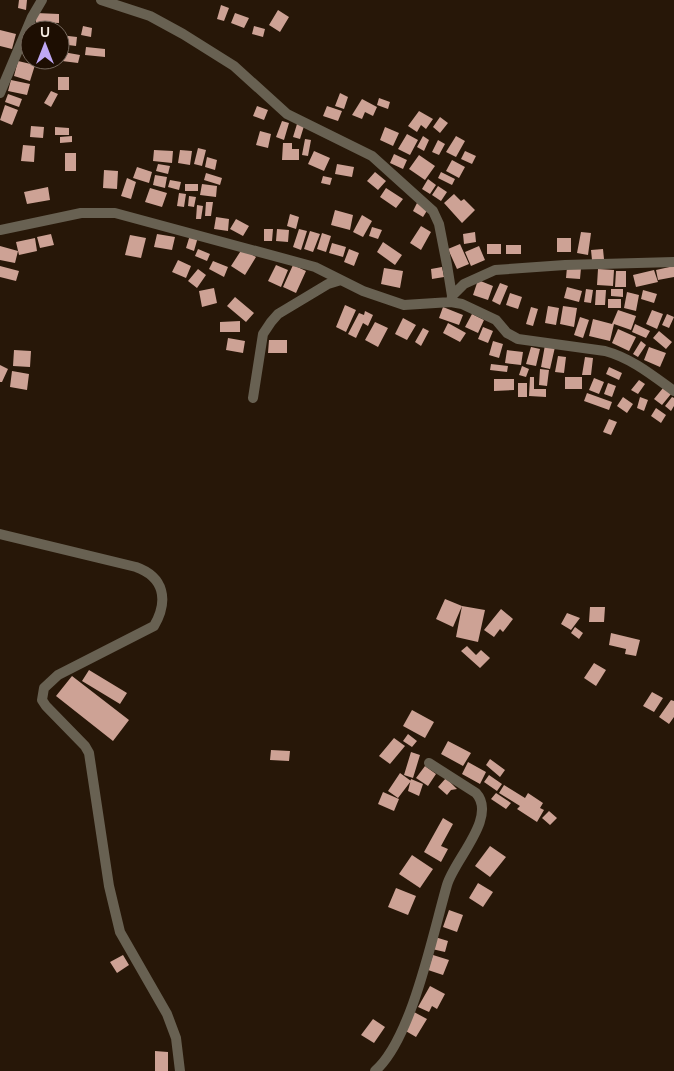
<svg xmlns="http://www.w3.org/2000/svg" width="674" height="1071" font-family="Cabin,sans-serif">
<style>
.building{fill:#cda295}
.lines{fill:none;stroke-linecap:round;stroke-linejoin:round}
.minor{stroke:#686152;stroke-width:10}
</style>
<rect width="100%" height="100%" fill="#271708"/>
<path class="building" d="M19 0H27L26 10 18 8Z
M221 5 229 8 224 21 217 19Z
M278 10 289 17 280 32 269 25Z
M36 13 59 14V23L36 22Z
M235 13 249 18 244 28 231 23Z
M83 26 92 28 91 37 81 35Z
M254 26 265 29 263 37 252 34Z
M0 30 16 34 12 49 0 46Z
M60 35 77 37 76 46 60 44Z
M30 38V56L21 48Z
M86 47 105 49V57L85 55Z
M63 52 80 55 78 63 62 61Z
M18 61 35 65 30 81 14 76Z
M58 77H69V90H58Z
M11 80 30 84 27 95 8 91Z
M51 91 58 94 51 107 44 103Z
M340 93 348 97 344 109 335 106Z
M8 94 22 99 19 107 5 102Z
M379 98 390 102 388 109 377 105Z
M362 99 377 107 373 116 365 112 362 119 352 115Z
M5 105 18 110 12 125 0 120Z
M257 106 268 110 264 120 253 116Z
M327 106 342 111 338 121 323 116Z
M419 111 433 119 426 129 421 125 417 132 408 126Z
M440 117 448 123 440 133 433 127Z
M282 121 289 123 284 140 276 137Z
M297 124 304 126 300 139 293 137Z
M31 126 44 127 43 138 30 137Z
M55 127 69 128V135H55Z
M385 127 399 133 393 146 380 140Z
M260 131 271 134 268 148 256 145Z
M407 134 418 140 410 155 398 149Z
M72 136V142L60 143V137Z
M423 136 429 140 424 151 417 147Z
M456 136 465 141 456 157 446 152Z
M305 139 311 140 308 156 302 155Z
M438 140 445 144 439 155 432 152Z
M283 143H292V149H299V160H282Z
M23 145 35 146 34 162 21 161Z
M198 148 206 150 202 166 194 164Z
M154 150 173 151 172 163 153 161Z
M180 150 192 151 190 165 178 163Z
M314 151 330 158 324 171 308 164Z
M465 151 476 156 472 164 461 159Z
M65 153H76V171H65Z
M394 154 407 160 403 169 390 163Z
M419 155 435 166 425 180 409 169Z
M207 157 217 160 215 170 205 167Z
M452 160 465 167 459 178 446 171Z
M158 164 170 166 168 174 156 171Z
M337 164 354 167 352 177 335 174Z
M137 167 152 172 149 183 133 178Z
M104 170 118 171 117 189 103 188Z
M375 172 386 181 378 190 367 181Z
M441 172 455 179 452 185 438 178Z
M206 173 222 178 220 185 204 180Z
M155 175 167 177 165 188 153 185Z
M323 176 332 178 330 185 321 183Z
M127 178 136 182 131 199 121 196Z
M428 179 436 185 430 194 422 189Z
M170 180 181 182 179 190 168 187Z
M185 184H198V191H185Z
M202 184 217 186 216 197 200 195Z
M438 186 447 192 441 201 432 195Z
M48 187 50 200 27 204 24 192Z
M150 188 167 193 162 207 145 202Z
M386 188 403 199 396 208 380 197Z
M179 193 186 194 184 207 177 206Z
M454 194 461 201 464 199 475 210 462 223 444 203Z
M189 196 196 197 194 207 188 206Z
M206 202H213L211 216H205Z
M417 203 428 209 423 217 413 211Z
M197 205 203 206 201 219H196Z
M335 210 353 215 350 230 331 225Z
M290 214 299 217 296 229 287 226Z
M362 215 372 221 363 237 353 232Z
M216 217 229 219 228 231 214 229Z
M236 219 249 226 243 236 230 229Z
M421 226 431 232 421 250 410 243Z
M372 227 382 230 378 239 369 236Z
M264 229H273L272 241H264Z
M277 229 289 230 288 242 276 241Z
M299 229 307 231 301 250 293 247Z
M310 231 320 234 313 252 304 249Z
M475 232 476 242 464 244 463 234Z
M581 232 591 233 588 255 577 253Z
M322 233 331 236 326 252 317 249Z
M51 234 54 245 40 248 37 237Z
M157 234 175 237 172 250 154 247Z
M130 235 146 238 141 258 125 255Z
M190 235 198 237 194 251 186 248Z
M35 238 37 251 19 255 16 242Z
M557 238H571V252H557Z
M383 242 402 255 395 265 377 252Z
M332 243 346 247 343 257 329 253Z
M460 244 469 264 457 269 448 249Z
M487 244H501V254H487Z
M506 245H521V254H506Z
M0 246 18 251 15 263 0 260Z
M479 246 485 260 471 266 465 252Z
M198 249 210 254 207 261 195 256Z
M242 249 256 257 245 275 231 266Z
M349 249 359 253 354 266 344 262Z
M603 249 604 259 592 260 591 250Z
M178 260 191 266 186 278 172 272Z
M213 261 228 267 224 277 209 269Z
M276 265 288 270 281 287 268 281Z
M293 265 306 271 296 293 283 287Z
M0 266 19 271 16 281 0 277Z
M674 266V277L658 280 656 270Z
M442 267 444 277 432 279 431 269Z
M567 267 581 268 580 279 566 278Z
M384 268 403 271 400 288 381 284Z
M198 269 206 275 197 288 188 281Z
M598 269 614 270 613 286 597 285Z
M654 270 658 282 636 287 633 275Z
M616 271H626V287H615Z
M478 280 493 286 488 300 473 295Z
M500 283 508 286 500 305 492 301Z
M567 287 582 291 579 302 564 298Z
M214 288 217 303 202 307 199 291Z
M586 289 593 290 591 303 584 302Z
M611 289H623V297L611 296Z
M596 290H606L605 305H595Z
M643 290 657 294 654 303 641 299Z
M627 292 639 295 636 311 624 308Z
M510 293 522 297 518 309 506 305Z
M235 297 254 313 246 322 227 306Z
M608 299H621V308H608Z
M345 305 356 310 346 332 336 327Z
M548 306 559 308 556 325 545 323Z
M563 306 577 308 574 327 560 324Z
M443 307 463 315 459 325 439 318Z
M531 307 538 309 533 326 526 324Z
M618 310 636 316 631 330 614 324 610 341 589 336 593 319 612 324Z
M652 310 663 314 657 329 646 324Z
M365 311 373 315 368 326 363 323 356 338 348 334 359 313 364 315Z
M472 314 484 320 478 333 465 327Z
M667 314 674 317 669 328 662 325Z
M580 317 589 320 583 338 574 335Z
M403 318 416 325 407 340 395 334Z
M240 321V332H220V322Z
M375 322 388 328 378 347 365 340Z
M448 323 466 333 460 342 443 333Z
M635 324 650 331 646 338 632 332Z
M483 327 493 331 488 343 478 339Z
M423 328 429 331 421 346 415 342Z
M618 329 636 337 629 351 612 343Z
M659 331 672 342 666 349 653 338Z
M228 338 245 341 243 353 226 350Z
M269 340H287V353H268Z
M493 341 503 344 499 358 489 355Z
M641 341 646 345 638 357 633 354Z
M545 345 555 347 550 369 541 367Z
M531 347 540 349 536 366 526 364Z
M649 347 666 353 660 367 644 360Z
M14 350 31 351 30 367 13 366Z
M507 350 523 352 521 365 505 363Z
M558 356 566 357 564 373 555 372Z
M585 357 593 358 591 375H582Z
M491 364 508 366 507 372 490 370Z
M0 365 8 369 2 382H0Z
M522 366 529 369 526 377 519 375Z
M609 367 622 373 619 380 606 374Z
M540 369 549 370 547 386 539 385Z
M12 371 29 374 27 390 10 387Z
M530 377H534V389H546V397L529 396Z
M565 377H582V389H565Z
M594 378 604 382 599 394 589 390Z
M494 379H514V390L494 391Z
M639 380 645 384 638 394 631 390Z
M518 383H527V397H518Z
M608 383 616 386 612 397 604 394Z
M663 388 671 394 662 405 654 399Z
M587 393 612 402 609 410 584 401Z
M623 397 633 404 627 413 617 406Z
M640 397 648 400 644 411 637 408Z
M672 397 674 398V406L671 411 665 406Z
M656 408 666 415 661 423 651 416Z
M609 419 617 422 611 435 603 432Z
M445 599 462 606 453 627 436 619Z
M462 606 485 610 478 642 456 637Z
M590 607H605L604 622H589Z
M501 609 513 619 503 632 500 629 494 637 484 630Z
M567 613 580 618 571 630 561 624Z
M575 627 583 633 579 639 571 633Z
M611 633 640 640 636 656 625 654 626 649 609 645Z
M467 646 476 655 481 650 490 658 480 668 461 651Z
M594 663 606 670 596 686 584 678Z
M89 670 127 693 120 704 82 681Z
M72 676 129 720 113 741 56 696Z
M652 692 663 698 654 712 643 706Z
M671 700 674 701V717L669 724 659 717Z
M412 710 434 722 425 738 403 726Z
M408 734 417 741 412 747 403 741Z
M394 738 405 746 390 764 379 756Z
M448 741 471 753 463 766 441 754Z
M271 750 290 751 289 761 270 760Z
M411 752 420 755 413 778 404 775Z
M490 759 505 770 500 777 486 765Z
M468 762 486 772 480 784 462 774Z
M425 766 436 774 428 786 416 778Z
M400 773 411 781 398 798 388 791Z
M489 775 502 784 497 791 484 782Z
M446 778 457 789 451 790 447 795 438 787Z
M411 779 423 784 419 796 408 791Z
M504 785 525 798 528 793 543 803 540 808 544 810 537 822 517 809 520 806 499 793Z
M383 792 399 799 394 811 378 804Z
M496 793 511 803 506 809 491 799Z
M549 811 557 818 550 825 542 818Z
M443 818 453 824 441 846 448 849 441 862 424 852Z
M490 846 506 857 490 877 475 866Z
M412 855 433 869 420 888 399 874Z
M478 883 493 892 483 907 469 898Z
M396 888 416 896 408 915 388 907Z
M449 910 463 915 457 932 443 927Z
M435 937 448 941 445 952 432 949Z
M123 955 129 965 117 973 110 962Z
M433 955 449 960 443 975 428 970Z
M430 986 445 994 437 1009 432 1006 429 1012 418 1007Z
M414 1012 427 1019 416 1037 404 1030Z
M373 1019 385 1027 374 1043 361 1035Z
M155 1051 168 1052V1071H155Z"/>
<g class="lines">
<path class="minor" d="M101 0 150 16 183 34 234 66 287 114 372 156 433 211 439 224 447 265 452 296 451 302
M0 93 32 17 42 0
M0 230 81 213H115L315 267 363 291 404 305 451 302 462 304 496 320 507 333 518 339 605 351C631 358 652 375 674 391
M452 296 464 284 495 270 565 265 674 262
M253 398 263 334 271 322 278 314 328 284 341 280
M0 534 136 567C164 577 169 600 154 626L58 675 44 688 42 700 46 706 85 746 89 753 109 886 120 932 167 1014 176 1038 180 1071
M375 1071C412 1039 433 933 447 885 454 860 498 817 476 793L429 763"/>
</g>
<g transform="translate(45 45)"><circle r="24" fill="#1d0e02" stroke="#74675c"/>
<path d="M0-4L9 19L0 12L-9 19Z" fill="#bfa8f4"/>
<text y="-8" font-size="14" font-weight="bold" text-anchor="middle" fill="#f7ece2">U</text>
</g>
</svg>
